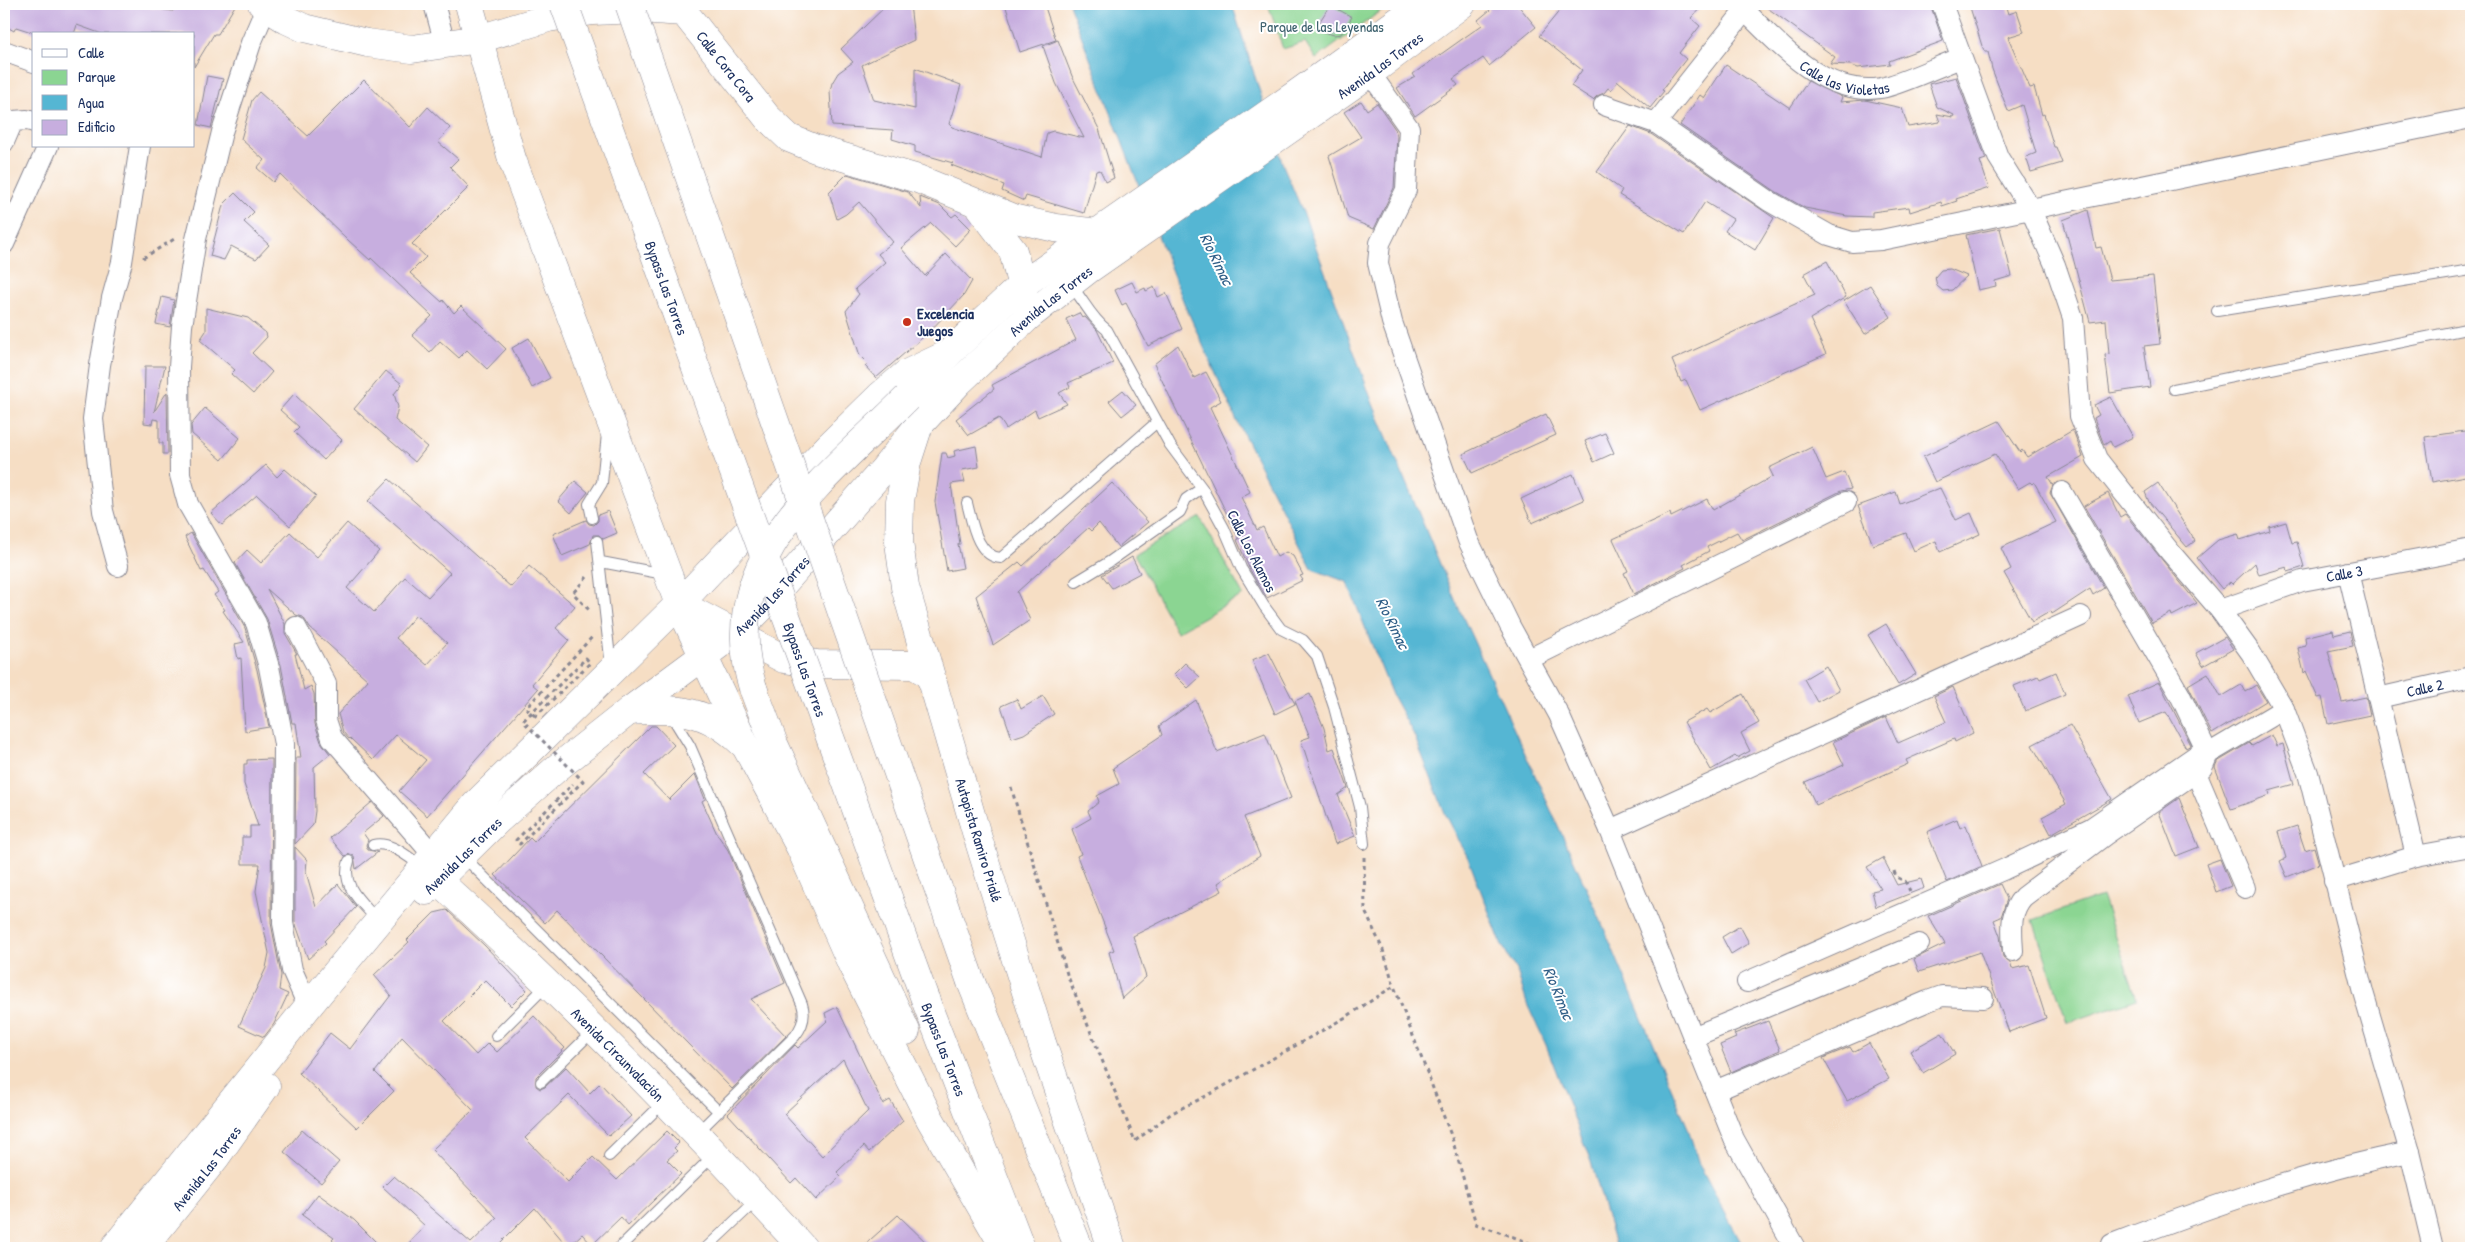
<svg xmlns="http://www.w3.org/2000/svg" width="2475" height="1252" font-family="'Patrick Hand',sans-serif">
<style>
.green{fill:#8bd592;stroke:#538278}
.water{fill:#55b6d3;stroke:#387298}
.building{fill:#c7aedf;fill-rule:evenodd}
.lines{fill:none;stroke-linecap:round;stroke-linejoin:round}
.lane-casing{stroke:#888691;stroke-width:12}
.street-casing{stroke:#888691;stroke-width:22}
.secondary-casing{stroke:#888691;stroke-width:29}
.primary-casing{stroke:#888691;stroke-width:29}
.highway-casing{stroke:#888691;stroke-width:29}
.path{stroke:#888691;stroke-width:3;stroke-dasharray:4 4;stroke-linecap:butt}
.lane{stroke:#fff;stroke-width:10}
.street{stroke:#fff;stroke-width:20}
.secondary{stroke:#fff;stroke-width:28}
.primary{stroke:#fff;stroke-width:28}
.highway{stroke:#fff;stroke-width:28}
.highway-bridge-casing{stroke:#888691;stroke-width:29;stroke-linecap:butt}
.path-bridge{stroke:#888691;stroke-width:3;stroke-dasharray:4 4;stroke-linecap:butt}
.highway-bridge{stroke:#fff;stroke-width:28}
.poi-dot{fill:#c8321e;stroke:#fff;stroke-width:2}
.labels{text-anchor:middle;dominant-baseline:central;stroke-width:4;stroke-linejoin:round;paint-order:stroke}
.park-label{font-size:15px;fill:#3d616e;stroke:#fff}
.street-label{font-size:15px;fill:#1b2f5e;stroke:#fff}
.poi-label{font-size:15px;font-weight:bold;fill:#1b2f5e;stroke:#fff;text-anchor:start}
.water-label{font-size:16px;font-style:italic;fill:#2f5e87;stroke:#fff}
</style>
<rect width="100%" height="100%" fill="#fff"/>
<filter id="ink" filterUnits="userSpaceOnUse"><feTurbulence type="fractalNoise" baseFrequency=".02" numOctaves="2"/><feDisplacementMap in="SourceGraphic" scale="10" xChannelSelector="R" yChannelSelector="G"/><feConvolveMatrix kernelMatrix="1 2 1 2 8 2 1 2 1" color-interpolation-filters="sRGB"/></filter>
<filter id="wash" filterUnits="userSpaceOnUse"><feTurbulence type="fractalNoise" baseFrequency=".0096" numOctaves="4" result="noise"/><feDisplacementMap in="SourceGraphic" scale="20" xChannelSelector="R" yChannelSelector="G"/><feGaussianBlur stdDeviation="1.12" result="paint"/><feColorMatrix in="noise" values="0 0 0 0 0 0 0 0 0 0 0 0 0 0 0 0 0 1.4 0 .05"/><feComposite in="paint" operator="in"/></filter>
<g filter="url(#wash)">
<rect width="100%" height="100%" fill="#f6dec4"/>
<path class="green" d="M1268 4H1390L1316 59 1305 42 1283 49Z
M1200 517 1243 595 1177 632 1134 554Z
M2102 896 2137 999 2067 1023 2033 920Z"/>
<path class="water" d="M1069 4H1232L1283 165 1305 217 1373 404 1456 602 1595 907 1688 1128 1699 1164 1744 1248H1616L1591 1162 1546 1045 1527 1004 1518 974 1501 943 1468 858 1445 813 1414 735 1392 695 1347 582 1312 569 1236 419 1184 303Z"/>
<g id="blocks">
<path class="building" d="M4 4H123L173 11 177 4H236L218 34H214L194 67V34H102L77 25 74 34H38L16 27 14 31 4 25Z
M888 4H910L914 40 862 65 874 100 915 109V68L961 85 949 124 952 127 1042 157 1047 133 1053 131 1084 138 1056 83 1043 46 1058 40 1072 76 1099 129 1114 178 1106 182 1100 170 1096 171 1084 213 1026 196 1024 201 1002 191 1004 185 951 165 953 163 915 152V146L892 139 893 130 832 126 830 91 832 83 838 73 853 62 841 49Z
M1005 4H1044L1056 40 1020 52Z
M1485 4H1517L1536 27 1489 66 1483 58 1453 79 1458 85 1415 116 1397 88 1415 77 1413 74 1482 25 1478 20 1490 10Z
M1565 4H1704L1691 18 1700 26 1679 53 1686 59 1662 90 1664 91 1650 108 1618 81 1611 90 1608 88 1604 93 1597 96 1593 100 1571 86 1582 70 1539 36Z
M1762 4H1930L1943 41 1889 61 1890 64 1858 68 1851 65 1830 64 1835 57Z
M1969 4H2006L2009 14 2017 11 2024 32 2008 37 2030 88 2034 87 2042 115 2044 114 2054 147H2056L2062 163 2031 172 2026 157 2036 153 2022 105 2008 111 1992 69 1988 52H1985L1982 46Z
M1330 5 1352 17 1341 34 1334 35 1323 32 1320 21Z
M1726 65 1790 108 1808 81 1842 97 1840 102 1865 100 1902 108 1908 127 1940 122 1937 114 1953 117 1954 115 1937 107 1929 84 1956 77 1986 159 1980 161 1989 188 1956 199 1957 201 1942 206 1941 202 1910 212 1909 207 1872 212V217L1847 216 1805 208 1775 191 1680 125 1700 95 1704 98Z
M207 76 223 79 211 128 198 125Z
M364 80 410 127 428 107 450 128 438 142 458 159 450 167 469 187 412 244 426 257 410 273 442 302 443 300 454 313 461 306 506 349 487 369 467 350 459 358 440 341 430 352 412 335 432 316 371 258 370 260 348 240 280 174 273 182 257 168 264 160 241 139 252 100 259 92 308 136Z
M1361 101 1367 110 1377 103 1395 129 1397 136 1394 188 1374 229 1348 218 1329 156 1361 137 1344 112Z
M1630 126 1651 134 1774 218 1755 250 1725 231 1733 219 1705 202 1684 234 1619 195 1622 190 1597 172Z
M847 174 908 192 921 208 920 197 940 205 952 217 956 214 971 229 955 246 931 223 901 248 925 276 946 254 972 281 964 295 929 332 876 378 865 366 868 364 860 356 846 311 859 294 855 289 885 262 878 254 893 242 859 202 846 214 837 219 829 192Z
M235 193 254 212 244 222 269 245 256 259 231 246 224 260 210 256 223 205Z
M2088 210 2096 248 2101 247 2110 280 2153 276 2160 344 2144 346 2150 387 2110 393 2105 355 2109 354 2106 320 2090 322 2063 220Z
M2000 228 2012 276 1995 281 1996 286 1978 290 1966 235Z
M1827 261 1846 297 1810 319 1826 354 1700 410 1686 380 1681 382 1672 360 1815 295 1804 274Z
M1950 269 1967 276 1952 290 1943 291 1937 286 1935 277 1941 270Z
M1132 282 1137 292 1145 288 1146 291 1154 287 1158 297 1166 293 1182 329 1148 346 1126 303 1122 305 1115 290Z
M1870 285 1891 317 1865 334 1844 301Z
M162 297 174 300 170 327 156 324Z
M206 308 248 318 266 333 267 337 252 353 272 372 253 394 231 374 235 370 200 340 206 331Z
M1079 313 1082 318 1085 317 1097 330 1113 363 1068 383 1070 387 1059 393 1067 404 1038 417 1035 410 1006 429 999 418 969 435 956 419 994 389 992 385 1076 340 1066 319Z
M529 338 550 378 532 388 512 348Z
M1178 345 1194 378 1206 372 1221 401 1210 407 1250 492 1241 497 1257 530 1263 527 1277 557 1286 552 1293 556 1303 575 1300 576 1303 580 1267 598 1250 570 1237 540 1239 539 1154 364Z
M145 366H165L154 412 167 392 168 454H163V443H159V420L153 419 152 424 144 423Z
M386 371 402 384 394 394 398 407 395 420 427 447 415 462 354 409Z
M1123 390 1136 405 1122 416 1109 401Z
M294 394 342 440 324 460 294 432 299 427 280 410Z
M2111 397 2133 437 2113 447 2110 441 2104 445 2094 418 2099 415 2094 405Z
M205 408 240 438 222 460 192 434 191 425Z
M1546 414 1556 435 1472 473 1463 454Z
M1999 421 2020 452 2022 450 2027 457 2073 430 2083 457 2048 477 2053 485 2050 493 2104 588 2093 595 2090 589 2052 614 2051 611 2032 622 2004 573 2011 569 2001 548 2056 522 2034 482 2032 484 2030 482 2018 489 1995 454 1935 482 1923 457Z
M2471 430V475L2432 482 2425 437Z
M1605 433 1614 453 1594 462 1585 441Z
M976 446 979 467 962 470 965 482 951 484 960 544H958L963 568 947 571 935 502 942 453H946L948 458 955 456 954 451Z
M1812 447 1826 479 1844 472 1851 489 1841 491 1742 540 1737 532 1707 547 1709 551 1683 565 1685 568 1634 594 1624 573 1628 571 1613 539 1670 513 1671 517 1707 499 1713 510 1773 476 1769 468Z
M266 465 277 477 285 469 316 496 290 526 257 495 222 525 211 513Z
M1573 474 1584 500 1532 523 1521 499Z
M389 479 511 587 529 566 575 606 556 628 569 640 532 684 538 689 427 816 399 791 426 760 396 735 373 760 350 738 349 739 343 732 338 714 368 680 310 628 303 617 296 615 267 589 285 624V633L297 654H295L304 690 311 686 314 694 315 724 321 742 330 754 314 767 315 811 313 825 295 844 296 758H301L296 723H292L281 665 267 619 235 563 247 550 261 563 290 532 317 557 347 523 379 551 347 588 374 612 405 577 428 597 450 573 368 501ZM416 615 447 643 427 665 396 638Z
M575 481 588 492 571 513 558 501Z
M1112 483 1148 522 1118 547 1099 523 1091 531 1088 528 1017 592 1030 620 993 645 976 596 1019 562 1023 566Z
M2158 483 2195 541 2187 547 2149 502 2145 492Z
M1940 488 1956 520 1971 513 1980 534 1940 552 1936 541 1914 551 1906 533 1873 545 1858 506 1896 492 1900 504Z
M2108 493 2120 517 2125 514 2197 603 2172 616 2171 613 2152 623 2084 506Z
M608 511 617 533 603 539 599 535H593L590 544 562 556 553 534 586 520 589 524 594 525 598 521V515Z
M2286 522 2292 543 2297 542 2304 567 2288 572 2287 567 2259 575 2255 563 2232 584 2230 582 2222 589 2197 558 2218 540 2238 534 2240 540 2270 531 2269 527Z
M191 533 245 628 257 670 269 727 245 731 241 658 238 659 235 644 244 642 223 611 225 610 214 595 218 592 204 570 201 571 185 537Z
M1132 557 1140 573 1112 588 1102 575Z
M1886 624 1916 674 1898 685 1868 635Z
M2333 630 2334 635 2350 631 2353 646 2328 651 2342 702 2366 697 2370 715 2328 724 2322 697 2318 698 2306 671 2304 673 2298 648 2306 646 2305 637Z
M2225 637 2233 649 2203 666 2196 653Z
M1269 653 1295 704 1275 714 1252 660Z
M1185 663 1200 677 1188 688 1174 674Z
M1826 666 1839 690 1817 702 1804 679Z
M2056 672 2065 694 2025 711 2014 686 2038 676 2040 679Z
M2208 673 2221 697 2241 685 2245 692 2256 685 2266 701 2212 734 2188 685Z
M2159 682 2191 745 2186 748 2166 712 2139 723 2128 696Z
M1953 687 1973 733 1955 742 1954 739 1906 760 1908 764 1816 805 1805 782 1844 765 1833 742 1886 717 1898 743 1946 722 1934 696Z
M1310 694 1324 728 1329 750 1334 748 1348 788 1338 795 1355 836 1335 844 1301 740 1310 737 1295 701Z
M1743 694 1759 723 1741 733 1750 751 1737 758 1735 756 1711 770 1684 722 1707 709 1710 713Z
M1043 696 1054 714 1024 734 1012 738 1001 706 1017 699 1021 709Z
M1196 700 1217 752 1265 733 1291 798 1244 817 1260 856 1218 883 1222 891 1133 936 1146 977 1122 999 1109 952 1114 950 1077 856 1081 854 1072 829 1091 818 1088 811 1099 802 1097 796 1119 784 1113 768 1162 735 1159 726Z
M2070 725 2112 799 2051 834 2042 817 2066 804 2032 745Z
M651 726H656L674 745 644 774 669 800 695 774 705 799 702 801 717 834 728 850 785 983 751 999 786 1036 732 1089 557 910 545 923 495 875 530 838 534 842Z
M2272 735 2277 746 2283 744 2294 784 2269 791 2270 795 2231 809 2215 767 2217 762 2249 743 2252 746Z
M272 759 271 923 281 975 279 990 288 994 274 1024 264 1037 239 1026 266 968 269 953 256 891 260 864H242V837H250V826H258L244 784V764H247V760Z
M2179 798 2199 847 2176 856 2159 812Z
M372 802 384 816 363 833 368 840 366 845 368 850 378 852 356 869 354 856 350 854 345 856 330 838Z
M1957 819 1960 828 1966 825 1982 866 1947 882 1927 832Z
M2297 826 2305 850 2314 847 2319 864 2287 877 2280 861 2286 858 2278 832Z
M295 847 307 860 306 872 316 907 338 884 356 907 324 941 326 943 308 959 295 922Z
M1883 858 1897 885 1921 879 1924 888 1876 907 1872 891 1881 889 1867 867Z
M2220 859 2231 886 2216 892 2206 864Z
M2000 884 2007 899 2001 917 1994 920 2000 936 2003 957 2010 962 2012 969 2029 965 2046 1018 2009 1032 1980 952 1919 972 1914 959 1945 944 1928 916Z
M447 910 485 946 527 990 511 1006 485 980 444 1021 476 1055 488 1043 497 1052 534 1016 565 1048 536 1077V1086L540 1089 545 1087 566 1067 590 1093 600 1083 631 1116 609 1136 569 1095 525 1138 568 1182 593 1157 617 1180 667 1131 679 1143 674 1148 677 1151 667 1160 681 1174 628 1225 621 1217 592 1245 582 1234 568 1247 535 1208 495 1248H404L425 1226 383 1187 394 1176 471 1243 497 1218 432 1150 473 1110 402 1037 375 1072 394 1091 357 1128 299 1073 330 1033 350 1049 391 995 374 975 409 942 407 940 434 913Z
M1740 926 1749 943 1731 954 1722 937Z
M837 1007 883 1104 890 1100 903 1121 869 1152 864 1146 837 1172 841 1176 816 1200 796 1178 791 1183 728 1114 795 1045 798 1048 827 1021 825 1013ZM843 1059 868 1111 822 1156 784 1114Z
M1768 1021 1780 1050 1731 1072 1720 1045 1736 1038 1734 1034Z
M1942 1033 1955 1054 1923 1073 1910 1051Z
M1869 1043 1889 1079 1847 1101 1823 1058 1850 1047 1853 1052Z
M302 1130 339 1162 321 1183 284 1152Z
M318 1194 354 1220 382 1248H340L332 1240 334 1238 302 1215Z
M898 1215 932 1248H861Z"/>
</g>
</g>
<g filter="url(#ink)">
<use href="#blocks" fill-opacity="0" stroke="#888691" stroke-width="1"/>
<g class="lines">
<g class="lane-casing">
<path id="lane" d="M1070 284C1083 299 1091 318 1107 330L1170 445 1202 488 1224 528 1241 568 1264 606 1281 629 1303 640 1317 656 1334 707 1360 807 1364 844
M2217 311 2471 270
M2174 389 2471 328
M967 503C972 522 977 557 1001 558L1157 422
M592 518 589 504 602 483 607 434
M597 541 611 667
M601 562 664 574
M1076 582 1109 562 1180 512 1186 499 1202 488
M671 715 690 746 802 1004C806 1016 803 1026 795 1036L697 1133
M373 845C390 840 409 858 423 867
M463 856 719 1112
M349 861C340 887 363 903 378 921
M496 1036 548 984
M541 1082 593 1031
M609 1156 665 1101
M619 1248 715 1154
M706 1248 757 1200"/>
</g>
<g class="street-casing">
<g id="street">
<path d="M434 4 445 44"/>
<path d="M1942 4 1998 157 2030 208 2055 265 2073 318 2080 416 2097 459 2171 553 2220 610 2251 653 2284 709 2308 773 2363 992 2410 1152 2433 1248"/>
<path d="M266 8 251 43 222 132 196 239 182 326 179 367 180 475 188 504 256 623 269 667 284 744 283 923 292 970 308 1006"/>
<path id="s1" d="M1745 11C1781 46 1825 97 1881 88 1902 84 1938 66 1961 58"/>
<path d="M4 51 34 62"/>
<path d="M1370 73 1409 128 1406 190 1380 243 1378 263 1392 322 1468 540 1510 626 1559 715 1610 830 1734 1139 1795 1248"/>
<path d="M1604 105 1656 123 1769 201 1829 235 1852 242 1881 240 2471 118"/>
<path d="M1656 123 1750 4"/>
<path d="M4 142 13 121 27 120 34 122"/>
<path d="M4 244 48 146"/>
<path d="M118 566 103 511 93 419 100 365 112 298 122 262 140 146"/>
<path d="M2348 572 2416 856"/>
<path id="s2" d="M2220 610 2302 581 2471 549"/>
<path d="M296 627 326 684V720L332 738 434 856"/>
<path d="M1529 659 1846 502"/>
<path id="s3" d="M2378 698 2471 677"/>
<path d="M2196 773 2245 888"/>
<path d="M1610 830 2081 616"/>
<path d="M2334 881 2416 856 2471 846"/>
<path d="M2013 951C2012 930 2009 913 2023 897L2105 835 2202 768 2208 754 2284 709"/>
<path d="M1747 982 2005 869 2091 828 2197 755 2208 754 2180 695 2062 492"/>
<path d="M1693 1037 1919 944"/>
<path d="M1715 1091 1928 1001 1942 996 1983 998"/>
<path d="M2112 1244C2209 1207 2307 1172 2410 1152"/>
</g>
</g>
<g class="secondary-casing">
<g id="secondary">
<path id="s4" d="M262 4 287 20 304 28 367 43 412 49 479 39 548 18 593 11 639 9 684 12 767 117 789 138 816 149 918 179 1016 219 1056 228 1098 233"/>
<path d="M977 204 1013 251 1029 316"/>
<path id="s5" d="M424 868C557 988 682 1116 803 1248"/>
</g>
</g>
<g class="primary-casing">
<g id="primary">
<path id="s6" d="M426 891 497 821 557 768 629 711 740 629 768 601 884 469 918 426"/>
<path d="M114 1248 311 1003 476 804 679 604 830 445 880 396 906 374 948 354"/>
<path id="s7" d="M143 1248 216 1157 266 1086"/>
</g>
</g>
<g class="highway-casing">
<g id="highway">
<path d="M469 4 512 159 679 604 745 745 800 847 852 965 930 1119 1005 1248"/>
<path d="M681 4 684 12"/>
<path d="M907 398 949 353 1022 285 1295 95 1422 4"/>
<path d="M679 604 784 659 817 664 914 665 927 673 931 679"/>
<path d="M753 688 774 744 906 1031"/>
<path d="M629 711C676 708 705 708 741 742"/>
<path d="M971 982 1079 1248"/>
<path id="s8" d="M925 999 1021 1248"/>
<path id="s9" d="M1112 1248 1042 1043 976 832 905 587 899 542 900 501 907 462 919 425 959 382 1029 316 1089 269 1370 73 1462 4"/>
</g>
</g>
<path class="path" d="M143 258 176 238
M587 577 573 593 590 611
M535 716 526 708 594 635
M1011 787 1067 974 1135 1141 1172 1113 1210 1094 1346 1017 1394 986 1452 1138 1476 1224 1525 1241 1538 1248
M1364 857 1365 911 1383 950 1394 986
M1894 871 1896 877 1905 881 1910 891"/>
<use href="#lane" class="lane"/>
<use href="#street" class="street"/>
<use href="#secondary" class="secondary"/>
<use href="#primary" class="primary"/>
<use href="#highway" class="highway"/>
<g class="highway-bridge-casing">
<g id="highway-bridge">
<path id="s10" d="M564 4 925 999"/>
<path d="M629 4 971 982"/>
<path d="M753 688C713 559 827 478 907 398"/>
</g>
</g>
<path class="path-bridge" d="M535 717 590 663 586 658 523 721 583 781 520 844 517 843 516 840 573 784"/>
<use href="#highway-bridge" class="highway-bridge"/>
</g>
</g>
<circle class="poi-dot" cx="907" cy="322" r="5"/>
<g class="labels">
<g class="park-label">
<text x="1322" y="26">Parque de las Leyendas</text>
</g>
<g class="street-label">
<text stroke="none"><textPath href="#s9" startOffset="1444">Avenida Las Torres</textPath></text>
<text stroke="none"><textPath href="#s4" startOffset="504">Calle Cora Cora</textPath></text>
<text stroke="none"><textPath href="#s1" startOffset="124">Calle las Violetas</textPath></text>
<text stroke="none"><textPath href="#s10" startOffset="302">Bypass Las Torres</textPath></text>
<text stroke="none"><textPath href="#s9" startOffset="1039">Avenida Las Torres</textPath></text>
<text transform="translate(1252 551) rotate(63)">Calle Los Alamos</text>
<text stroke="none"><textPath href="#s2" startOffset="130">Calle 3</textPath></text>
<text stroke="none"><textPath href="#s6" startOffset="456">Avenida Las Torres</textPath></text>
<text stroke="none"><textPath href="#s10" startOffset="708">Bypass Las Torres</textPath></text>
<text stroke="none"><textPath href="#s3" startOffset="48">Calle 2</textPath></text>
<text transform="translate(979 840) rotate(73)">Autopista Ramiro Prialé</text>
<text stroke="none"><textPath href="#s6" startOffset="51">Avenida Las Torres</textPath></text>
<text stroke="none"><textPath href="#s8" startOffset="54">Bypass Las Torres</textPath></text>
<text stroke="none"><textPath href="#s5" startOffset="269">Avenida Circunvalación</textPath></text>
<text stroke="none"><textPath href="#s7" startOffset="102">Avenida Las Torres</textPath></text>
</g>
<g class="poi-label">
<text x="917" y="313">Excelencia<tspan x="917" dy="17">Juegos</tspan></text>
</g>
<g class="water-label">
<text transform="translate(1217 259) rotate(64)">Río Rímac</text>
<text transform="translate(1393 623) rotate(64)">Río Rímac</text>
<text transform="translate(1559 993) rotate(68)">Río Rímac</text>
</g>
</g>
<rect width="2475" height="1252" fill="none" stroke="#fff" stroke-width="20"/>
<rect x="32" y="32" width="162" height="115" fill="#ffffff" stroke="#a4acbf"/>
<rect x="42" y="49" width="25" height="8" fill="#ffffff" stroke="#a4acbf"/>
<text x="78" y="58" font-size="15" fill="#1b2f5e">Calle</text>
<rect x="42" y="70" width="25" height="15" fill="#8bd592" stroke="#a4acbf"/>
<text x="78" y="82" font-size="15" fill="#1b2f5e">Parque</text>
<rect x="42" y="95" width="25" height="15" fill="#55b6d3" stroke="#a4acbf"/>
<text x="78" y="108" font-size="15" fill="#1b2f5e">Agua</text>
<rect x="42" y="120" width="25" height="15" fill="#c7aedf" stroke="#a4acbf"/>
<text x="78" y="132" font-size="15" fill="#1b2f5e">Edificio</text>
</svg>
